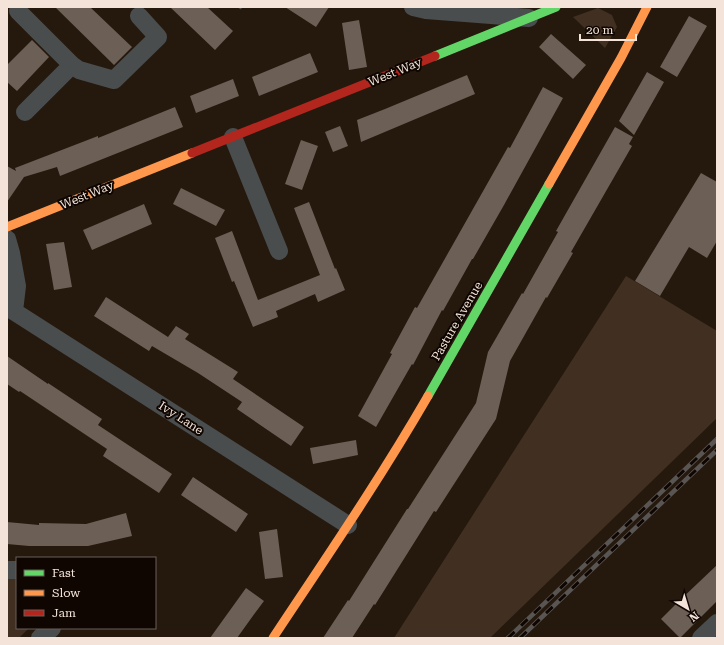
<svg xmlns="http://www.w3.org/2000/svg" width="724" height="645" font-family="'Roboto Serif',serif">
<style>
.green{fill:#412f21}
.building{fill:#6b5f56}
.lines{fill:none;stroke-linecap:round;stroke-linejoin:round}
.path{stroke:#4f4e4b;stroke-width:2.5;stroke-dasharray:3 3;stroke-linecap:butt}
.street{stroke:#4a4d4e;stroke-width:18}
.fast{stroke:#63d668;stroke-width:9}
.slow{stroke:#ff974d;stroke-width:9}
.jam{stroke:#b3261e;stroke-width:9}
.rail-casing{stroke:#595553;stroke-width:4.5}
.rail{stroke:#0f0602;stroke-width:3;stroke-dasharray:9;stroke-linecap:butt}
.labels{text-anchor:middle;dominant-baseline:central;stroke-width:4;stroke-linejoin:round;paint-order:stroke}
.street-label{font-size:12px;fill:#f3e3d8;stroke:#0f0602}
</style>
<rect width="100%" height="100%" fill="#25190e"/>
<path class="green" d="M598 8 612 15 617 27 605 48 573 17Z
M626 276 717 331V418L490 638H394Z
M7 577 17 578V628H29L19 638H7Z"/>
<path class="building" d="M55 7H90L132 47 114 65Z
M170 7H207L233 31 215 50Z
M285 7H329L316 27Z
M689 16 707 26 677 77 660 67Z
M359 20 367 67 349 70 342 23Z
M551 34 586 65 573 79 539 47Z
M32 40 49 57 17 91 7 82V65Z
M310 53 318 72 259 96 252 77Z
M647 72 664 82 634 135 619 121Z
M467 75 475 94 361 142 357 120 385 109Z
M233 79 239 96 196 113 190 96Z
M543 87 563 98 504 205 473 259H472L443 311 442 310 413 365 412 364 376 427 358 416 392 354 390 353 415 307 417 308 508 147 510 148Z
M175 107 183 127 60 176 57 167 24 177 7 202V166L16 171 15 168 98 136V138Z
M340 126 348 146 333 152 325 132Z
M615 127 633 137 629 144 632 146 571 252 573 253 547 298 546 297 510 361 496 419 436 512 434 511 375 605 374 604 352 638H323L348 600 349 601 407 509H408L476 403 488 352 522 293 523 294 558 232 556 231Z
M301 140 318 146 302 190 285 184Z
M701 173 717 182V241L707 258 689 247 660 296 635 281Z
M181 188 225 210 216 226 173 204Z
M309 202 335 269 336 268 345 290 318 302 315 294 276 311 278 317 253 327 234 281 232 282 215 238 232 231 258 300 320 275 294 208Z
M144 204 152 224 92 250 83 230Z
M64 242 72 287 54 290 46 244Z
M106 297 168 337 176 326 189 334 185 339 238 372 233 379 304 427 291 446 237 409 242 402 198 373 152 346 149 351 94 316Z
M7 356 48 384V383L102 419 98 425 172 474 159 493 103 456 107 449 20 391 19 392 7 384Z
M356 440 358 455 313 464 310 448Z
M193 477 248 514 236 532 181 495Z
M126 513 132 536 88 546H29L7 544V522L39 525V523L86 524Z
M277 529 283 577 265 579 259 532Z
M717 565V601L680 638 661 619 678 602Z
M246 588 264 601 255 613 237 638H210Z"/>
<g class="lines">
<path class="path" d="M239 7 244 10"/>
<path class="street" d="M413 7 426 10 529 18
M18 11 72 65 79 70 114 80 158 37 139 16
M25 112 72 65
M233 137 279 251
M7 239 11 253 17 286 14 311
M7 307 348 525
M7 570H17
M40 638 52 628
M701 638 717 623"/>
<path class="fast" d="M435 56 556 7
M428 396 549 184"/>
<path class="slow" d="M549 184 621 58 647 7
M7 227 192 153
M273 638C326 558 380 479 428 396"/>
<path class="jam" d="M192 153 435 56"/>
<g class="rail-casing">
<path id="rail" d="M508 638 717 439
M520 638 717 450"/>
</g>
<use href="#rail" class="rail"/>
</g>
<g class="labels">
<g class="street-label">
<text transform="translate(395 72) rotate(-22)">West Way</text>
<text transform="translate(87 195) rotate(-22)">West Way</text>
<text transform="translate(457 321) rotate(-60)">Pasture Avenue</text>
<text transform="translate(181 418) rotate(33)">Ivy Lane</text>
</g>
</g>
<rect width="724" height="645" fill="none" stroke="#f3e3d8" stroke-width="16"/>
<rect x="16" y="557" width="140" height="72" fill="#0f0602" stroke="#6a5e58"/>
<rect x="24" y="570" width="20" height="6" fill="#63d668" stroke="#6a5e58"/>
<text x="52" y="577" font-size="12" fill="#f3e3d8">Fast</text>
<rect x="24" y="590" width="20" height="6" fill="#ff974d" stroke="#6a5e58"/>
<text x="52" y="597" font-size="12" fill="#f3e3d8">Slow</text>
<rect x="24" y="610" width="20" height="6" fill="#b3261e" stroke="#6a5e58"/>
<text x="52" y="617" font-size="12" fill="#f3e3d8">Jam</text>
<g transform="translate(688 609) rotate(142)" stroke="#0f0602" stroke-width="3" paint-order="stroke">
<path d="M0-3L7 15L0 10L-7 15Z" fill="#f3e3d8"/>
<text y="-6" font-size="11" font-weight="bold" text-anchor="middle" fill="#f3e3d8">N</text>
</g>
<path d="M580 34v6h56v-6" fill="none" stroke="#f3e3d8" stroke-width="2"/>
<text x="586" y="34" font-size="12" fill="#f3e3d8" stroke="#0f0602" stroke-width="3" paint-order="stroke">20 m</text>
</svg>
